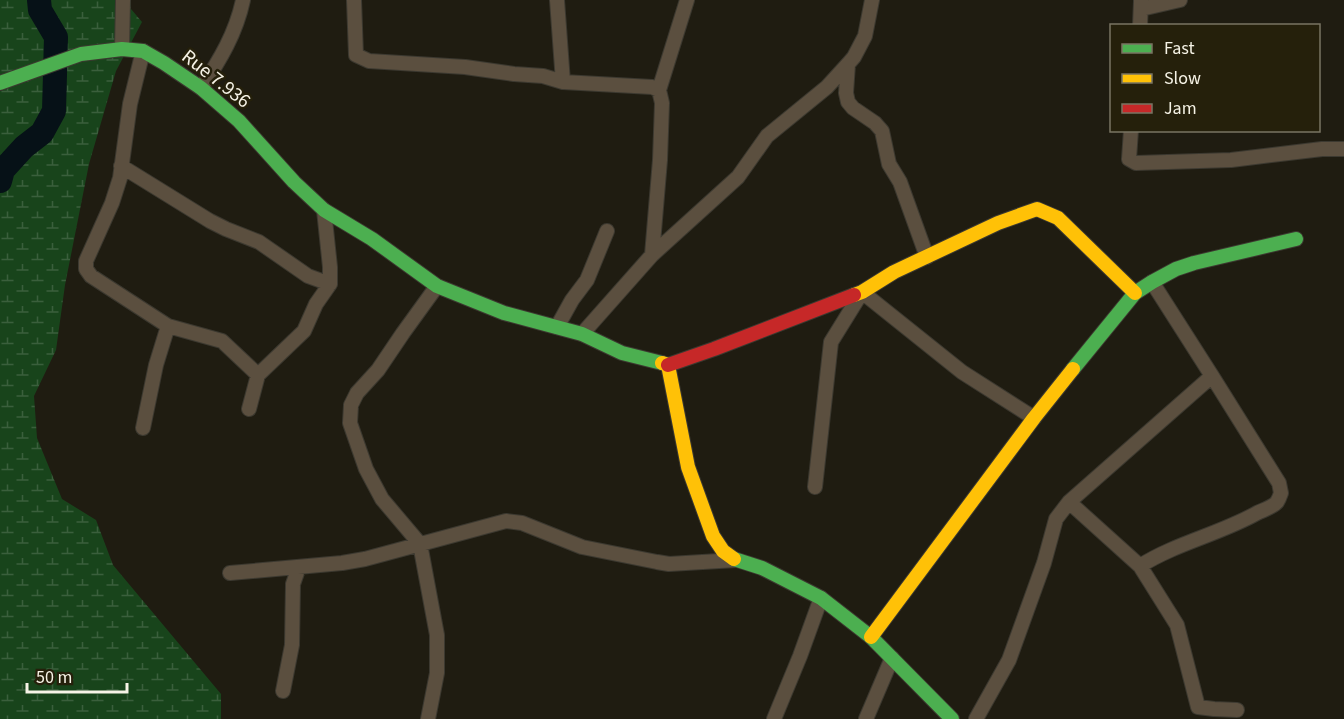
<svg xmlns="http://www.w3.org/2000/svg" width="1344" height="719" font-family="'Source Sans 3',sans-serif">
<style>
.wetland{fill:url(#wetland-marsh)}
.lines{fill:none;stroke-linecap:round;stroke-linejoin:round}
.river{stroke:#061117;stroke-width:24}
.street-casing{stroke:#3c3930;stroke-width:16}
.fast-casing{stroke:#3c3930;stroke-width:16}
.slow-casing{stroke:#3c3930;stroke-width:16}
.jam-casing{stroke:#3c3930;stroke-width:16}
.street{stroke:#5b4f3f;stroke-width:14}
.fast{stroke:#4caf50;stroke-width:14}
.slow{stroke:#ffc107;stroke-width:14}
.jam{stroke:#c62828;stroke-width:14}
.labels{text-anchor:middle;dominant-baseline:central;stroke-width:5;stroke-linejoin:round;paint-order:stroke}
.street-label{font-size:20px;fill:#f6f3e6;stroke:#25200b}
</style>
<defs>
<pattern id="wetland-marsh" width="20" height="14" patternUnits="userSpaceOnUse" patternTransform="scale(1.5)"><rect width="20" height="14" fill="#18441b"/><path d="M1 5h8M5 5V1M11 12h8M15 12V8" fill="none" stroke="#3a5f3c"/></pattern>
</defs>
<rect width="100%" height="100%" fill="#1f1c11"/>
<path class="wetland" d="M0 0H131V9L142 22 116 71 89 164 65 285 56 350 34 396 37 438 62 499 96 520 113 565 221 694V719H0Z"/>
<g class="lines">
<path class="river" d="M0 181 3 170 24 147 42 133 54 111 56 37 40 10 39 0"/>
<g class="street-casing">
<path id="street" d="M354 0 356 55 369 61 465 67 514 74 543 76 563 82 652 87 659 90 662 103 660 160 652 255
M557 0 563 82
M1141 9 1180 0
M1140 26 1141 1
M122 49 123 0
M143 51 130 104 120 178 112 203 86 261V269L91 276 168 326 222 341 258 375
M848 64 846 93 848 102 853 108 875 123 882 131 889 164 900 182 927 257
M201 88C220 60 236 33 243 0
M659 90 687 0
M1131 130 1129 159 1136 163 1231 160 1322 149H1344
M121 166 210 221 226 229 259 242 308 276 330 284
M557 327 572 300 587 280 607 231
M582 334 652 255 738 177 767 136 827 87 848 64 854 57 865 36 872 0
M249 409 258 375 304 331 316 304 330 284V267L324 210
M143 428 156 365 168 326
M815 487 831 342 862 292 962 372 1034 418
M1069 502 1140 566C1176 543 1220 534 1257 513 1263 510 1273 507 1277 502 1279 499 1280 496 1281 493L1279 483 1212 376 1152 282
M1140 566 1177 625 1198 707 1214 709 1237 710
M230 573 342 563 365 559 506 521 522 523 582 547 657 562 669 564 736 560
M283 691 292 645 293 584 299 567
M428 719 437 673V635L420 544 382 499 366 469 350 423 351 405 357 393 378 370 403 333 437 286
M774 719 800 656 821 598
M866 719 892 658
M976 719 1009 660 1044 563 1056 519 1069 502 1212 376"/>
</g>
<g class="fast-casing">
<path id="fast" d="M0 83 81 54 122 49 143 51 164 63 201 88 239 121 294 182 324 210 372 239 437 286 504 313 582 334 622 353 662 363
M1073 369 1135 293 1152 282 1176 269 1194 263 1296 239
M734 559 762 568 821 598 871 637 952 719"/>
</g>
<g class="slow-casing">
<path id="slow" d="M854 295 862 292 894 272 998 223 1037 209 1058 218 1135 293
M662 363 668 365 688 467 713 536 723 551 734 559
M871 637 1034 418 1073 369"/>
</g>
<g class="jam-casing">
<path id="jam" d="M668 365 714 349 854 295"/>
</g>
<use href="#street" class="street"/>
<use href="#fast" class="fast"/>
<use href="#slow" class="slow"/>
<use href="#jam" class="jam"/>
</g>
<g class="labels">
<g class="street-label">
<text transform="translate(216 79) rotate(38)">Rue 7.936</text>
</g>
</g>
<rect x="1110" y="24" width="210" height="108" fill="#25200b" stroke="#797463" stroke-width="1.5"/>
<rect x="1122" y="44" width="30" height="9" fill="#4caf50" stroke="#797463" stroke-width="1.5"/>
<text x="1164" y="54" font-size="18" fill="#f6f3e6">Fast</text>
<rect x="1122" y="74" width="30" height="9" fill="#ffc107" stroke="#797463" stroke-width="1.5"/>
<text x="1164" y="84" font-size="18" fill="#f6f3e6">Slow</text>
<rect x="1122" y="104" width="30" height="9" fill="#c62828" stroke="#797463" stroke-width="1.5"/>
<text x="1164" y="114" font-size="18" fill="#f6f3e6">Jam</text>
<path d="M27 683v9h100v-9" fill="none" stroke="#f6f3e6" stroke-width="3"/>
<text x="36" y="683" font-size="18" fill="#f6f3e6" stroke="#25200b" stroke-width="4.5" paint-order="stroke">50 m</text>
</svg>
